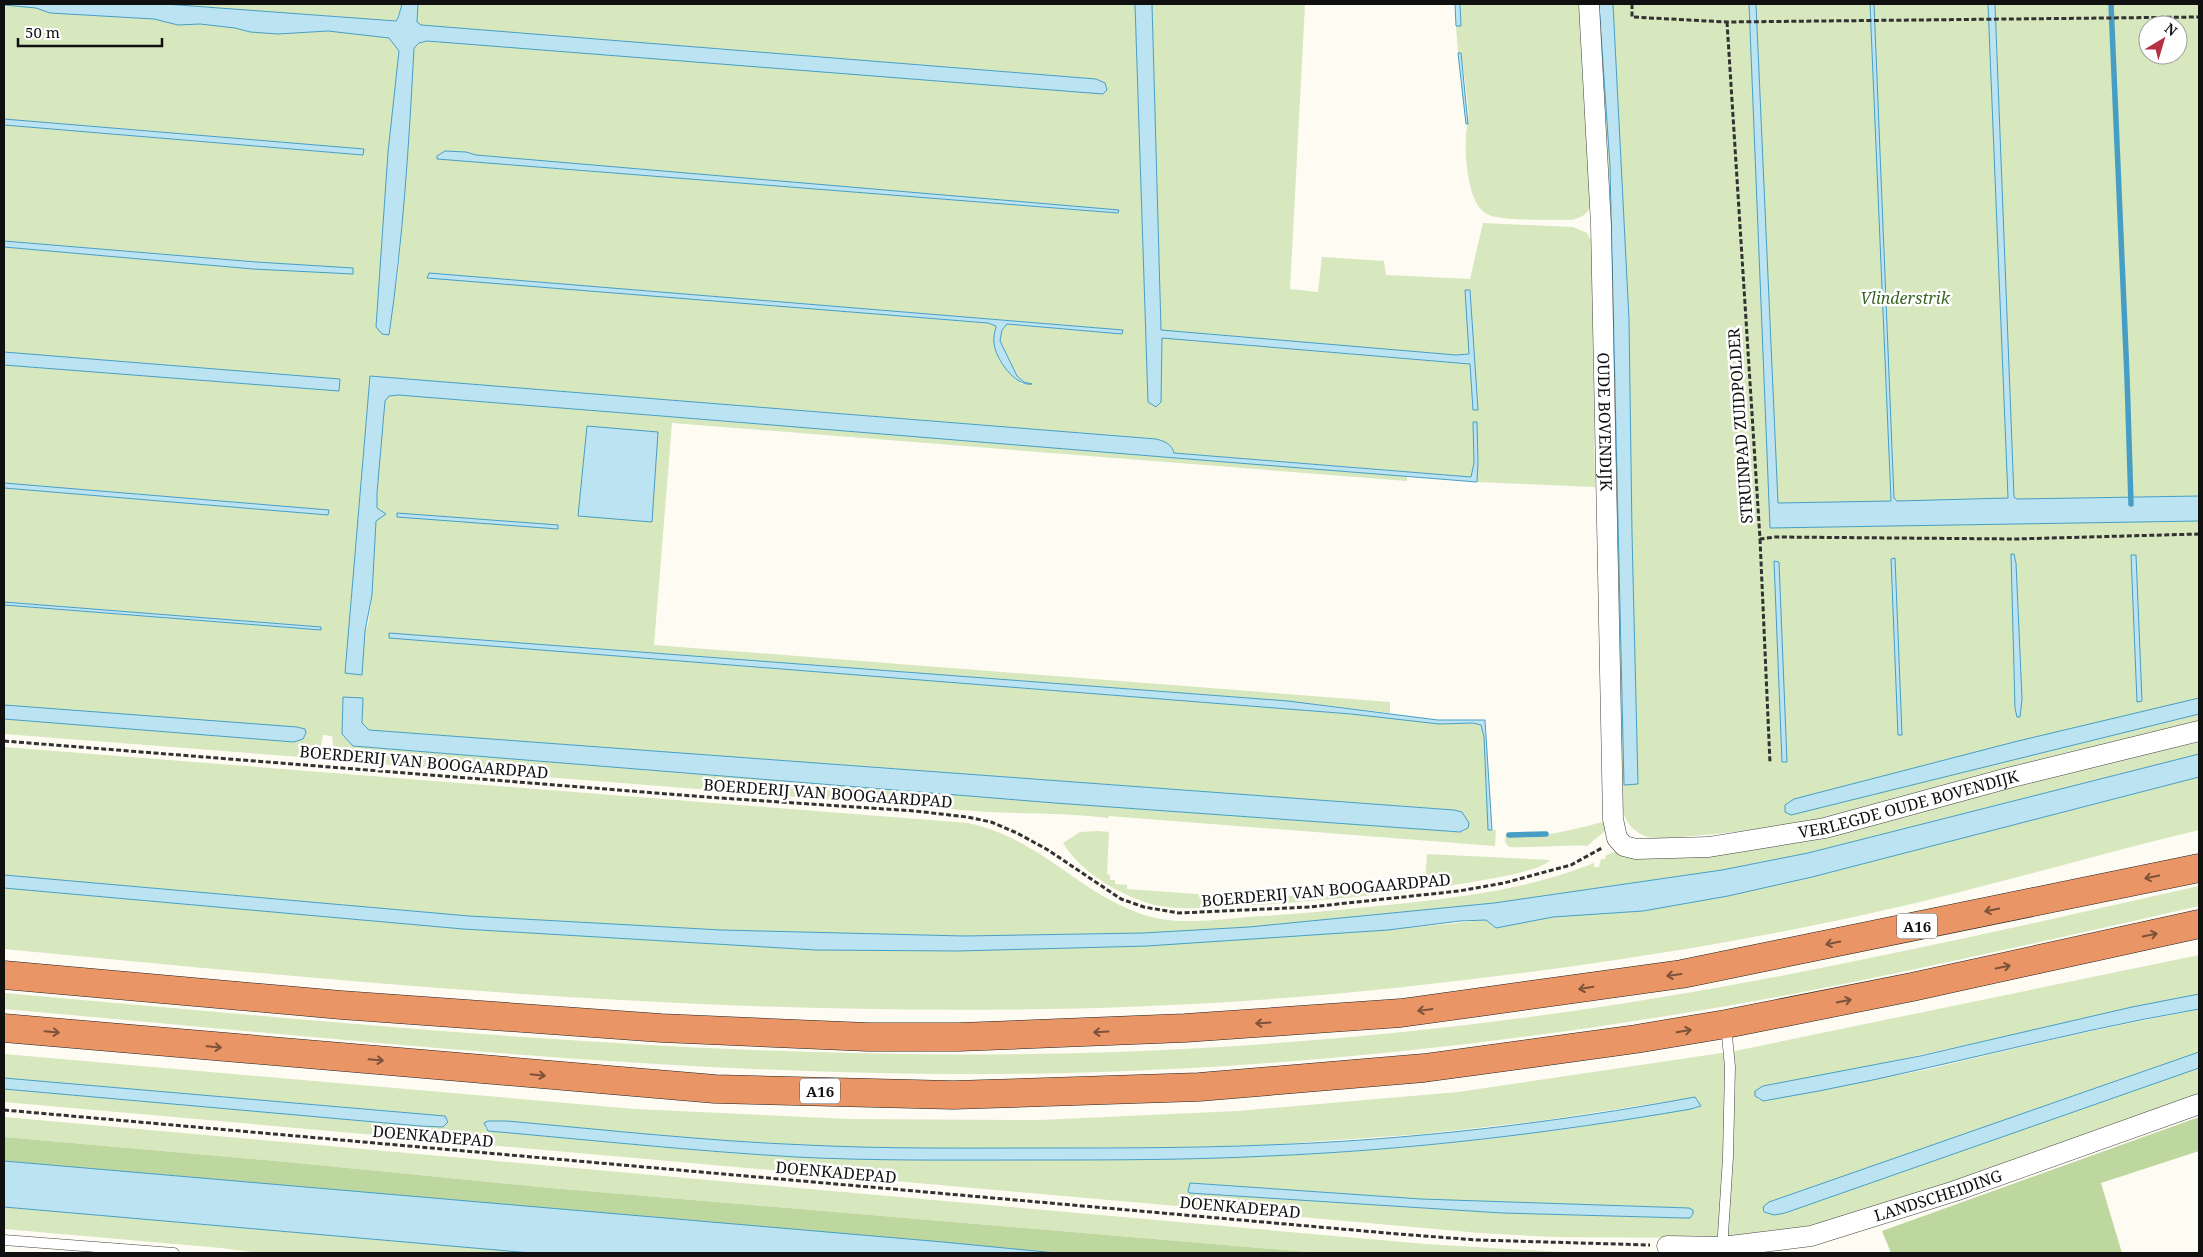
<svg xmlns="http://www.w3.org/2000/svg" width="2203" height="1257" font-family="'Noto Serif',serif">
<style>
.green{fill:#d7e7be;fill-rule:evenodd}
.forest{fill:#bdd79f}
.water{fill:#bbe3f2;stroke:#479ec4}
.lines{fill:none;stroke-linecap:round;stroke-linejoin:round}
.stream{stroke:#479ec4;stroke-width:5.5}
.lane-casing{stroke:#434343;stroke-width:11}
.street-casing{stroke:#434343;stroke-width:21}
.highway-casing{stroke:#212121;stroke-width:29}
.path{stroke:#323232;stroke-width:3;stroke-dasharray:5 2.5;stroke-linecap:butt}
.lane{stroke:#fff;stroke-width:10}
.street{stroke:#fff;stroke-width:20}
.highway{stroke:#ea9566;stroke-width:28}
.oneway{stroke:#7d523b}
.labels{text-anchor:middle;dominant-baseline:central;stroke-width:5;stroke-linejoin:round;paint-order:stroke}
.shield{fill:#fff;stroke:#585858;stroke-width:1}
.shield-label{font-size:15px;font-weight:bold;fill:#101010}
.park-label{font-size:16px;font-style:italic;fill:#376424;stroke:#fff}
.street-label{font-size:16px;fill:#101010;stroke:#fff}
</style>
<rect width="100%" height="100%" fill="#fefbf3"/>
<path class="green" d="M165 4H402L396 21Z
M418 4H1135L1148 402 1156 407 1161 402 1162 338 1470 364 1473 410H1477L1472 322 1467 323 1470 354 1456 355 1161 331 1152 4H1305L1290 289 1318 292 1322 257 1384 261 1386 275 1470 279 1483 223 1573 227 1587 233 1592 242 1595 487 1477 482 1478 463 1473 422 1474 463 1472 477 1174 453 1173 448 1163 441 1156 439 370 376 345 673 368 625 372 595 376 521 381 516V512L377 508V493L385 401 389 396 398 395 1407 476V481L672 423 654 645 1390 702V713L1288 701 389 633V638L1351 714 1439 724 1473 723 1481 725 1484 737 1488 830H1496L1495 846 1109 816 1108 818C1069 813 1028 814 988 812L342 761 334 753 332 736 323 735 320 750 313 758 4 734V719L294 742 299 741 304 729 4 705V605L321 630V627L4 602V488L328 515 329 510 4 483V365L338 391 340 379 4 352V247L253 269 353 268 256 262 4 241V125L363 155V149L4 119V5L36 8 50 13 154 19 178 25 200 24 235 28 250 32 278 34 328 31 389 38 399 51 388 152 376 327 382 334 388 335 398 274 408 153 414 48 419 43 427 41 1105 83 1096 79 421 25 417 22ZM466 152 476 155 1118 213 437 159ZM429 273 1123 330 1122 334 1007 324 1002 330 999 341 1017 376 1024 382 1031 384H1021L994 339 996 326 988 323ZM363 698 362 723 369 730 1454 810 1465 831 1460 832 1055 803 353 746 342 734Z
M1460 4H1581L1591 204C1588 215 1582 217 1571 220 1553 219 1501 222 1487 214 1465 204 1463 140 1468 122 1470 112 1463 66 1461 53H1458L1456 26 1461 25Z
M1596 4H2199V722L1824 818C1779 826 1736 833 1691 836 1677 837 1658 841 1645 836 1630 830 1624 819 1621 804ZM2148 25H2178V55H2148Z
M2199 742V754L1808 853 1722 870 1494 903 1249 927 1143 933 964 936 721 930 469 916 4 875V747L968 823C1040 838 1079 894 1144 915 1182 927 1225 918 1264 916 1312 913 1359 908 1407 903 1471 896 1534 887 1594 863V867H1599L1601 859H1605L1606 855 1620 850 1638 855 2055 775Z
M2199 777V830C2091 856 1984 888 1876 912 1720 947 1561 970 1403 987 937 1038 468 994 4 949V888L463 929 816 950 1388 930 1486 920 1496 928 1553 917 1643 911 1728 896 1812 877Z
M1606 821 1605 831 1587 846C1582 844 1521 848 1509 847L1505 842 1506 833C1539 841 1574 829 1606 821Z
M1098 831 1109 832 1107 874 1110 875V880H1115V884L1127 885V889L1279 900 1280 895 1316 898 1425 882 1427 854 1550 860C1531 886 1222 911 1177 908 1168 907 1157 906 1148 903 1116 893 1080 871 1063 843L1080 832Z
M2199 886V906C2040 942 1881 979 1721 1007 1516 1042 1309 1065 1102 1072 735 1084 369 1041 4 1009V993C402 1028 802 1071 1202 1048 1376 1038 1550 1018 1721 987 1881 958 2040 922 2199 886Z
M2199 955V994L1755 1091V1095L1759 1100H1769L1925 1070 2068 1036 2199 1009V1052L1769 1202 1763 1209 1764 1212 1774 1215 1785 1213 2199 1068V1096L1942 1189 1803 1230 1765 1236 1703 1238 1553 1237 1480 1233 4 1102V1089L420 1126 443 1127 445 1116 4 1078V1054L635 1109 850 1119 1039 1120 1238 1111 1458 1092 1735 1051ZM1664 1102 1697 1108C1555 1133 1411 1151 1267 1156 1190 1159 1113 1160 1036 1160 957 1160 877 1160 798 1157 695 1152 591 1140 488 1131L485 1128 488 1121 507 1122 719 1140 805 1145 909 1149 1183 1147 1266 1145 1423 1134 1539 1121ZM1190 1183 1421 1199 1689 1208 1693 1211V1214L1690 1218 1502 1213 1190 1193 1188 1190Z
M4 1117 1425 1244 1562 1252 1656 1253H1320L551 1188 287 1162 4 1137Z
M4 1207 531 1253H261L221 1248 4 1229Z"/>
<path class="forest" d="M2199 1117V1151L2101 1183 2122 1253H1891L1882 1231Z
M4 1137 287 1162 551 1188 1320 1253H1056L4 1161Z"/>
<path class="water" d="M4 4H165L396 21 398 18 402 4H418L417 22 421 25 1096 79 1105 83 1107 90 1103 94 427 41 419 43 414 48C409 144 403 240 389 335L382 334 376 327 388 152 399 51 389 38 328 31 278 34 250 32 235 28 200 24 178 25 154 19 50 13 36 8 4 5Z
M1135 4H1152L1161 330 1456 355 1469 354 1465 290H1470L1478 410H1473L1470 364 1162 338 1161 402 1156 407 1148 402Z
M1455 4H1460L1461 26H1456Z
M1599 4H1613L1629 319 1632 533 1638 784 1624 785 1610 166Z
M1749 4H1756L1778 503 1891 501 1870 4H1874L1894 498 1897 501 2008 498 1988 4H1995L2014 497 2017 499 2199 496V521L1770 528Z
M1458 53H1461L1468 124H1466Z
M4 119 364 149 363 155 4 125Z
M445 151 466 152 476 155 1119 210 1118 213 437 159V156Z
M4 241 256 262 353 268V274L253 269 4 247Z
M429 273 1123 330 1122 334 1007 324 1002 330 1000 341 1017 376 1024 382 1032 384C1015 387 995 358 994 343 993 337 995 332 996 326L988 323 427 278Z
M4 352 340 379 339 391 4 365Z
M370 376 1156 439C1164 441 1172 444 1174 453L1471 477 1474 463 1473 422H1477L1478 463 1477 482C1117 454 757 423 398 395L389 396 385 401 377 493V508L386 514 376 521 372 595 365 631 362 675 345 673Z
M587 426 658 432 652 522 578 516Z
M4 483 329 510 328 515 4 488Z
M397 513 558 525V529L397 517Z
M2011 554H2014L2016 563 2022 699 2020 717H2017L2015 708Z
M2131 555H2136L2142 701 2137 702Z
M1895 558 1902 735H1898L1891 559Z
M1774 561 1779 562 1787 762H1782Z
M4 602 321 627V630L4 605Z
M389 633 1288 701 1438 720H1485L1492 830H1488L1484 737 1481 725 1473 723 1439 724 1351 714 389 638Z
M343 697 363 698 362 723 369 730 1454 810 1462 812 1469 823 1468 828 1460 832 1055 803 353 746 342 734Z
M2199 698V714L1791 815 1785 812V805L1794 799 2018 741Z
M4 705 297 727 305 729 306 733 303 739 294 742 4 719Z
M2199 754V777L1812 877 1728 896 1643 911 1553 917 1496 928 1486 920 1460 921 1388 930 1147 946 958 951 816 950 463 929 4 888V875L469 916 721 930 964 936 1143 933 1249 927 1494 903 1722 870 1808 853Z
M2199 994V1009C2053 1034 1910 1077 1763 1101L1755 1096V1091L1763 1086 1920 1056 2132 1007Z
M2199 1052V1068L1785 1213 1774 1215 1764 1212 1763 1207 1769 1202Z
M4 1078 445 1116 448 1122 443 1127 420 1126 4 1089Z
M1695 1097 1701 1106 1691 1109C1552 1133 1411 1150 1269 1156 1191 1160 1112 1160 1033 1160 954 1160 875 1161 796 1157 693 1151 591 1140 488 1131L484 1123 488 1121H507C607 1130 706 1141 806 1145 886 1149 965 1148 1045 1148 1119 1148 1193 1148 1267 1145 1410 1140 1554 1123 1695 1097Z
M4 1161 943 1242 1056 1253H531L4 1207Z
M1190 1183 1421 1199 1689 1208 1693 1210V1214L1690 1218H1685L1502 1213 1189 1193 1188 1191Z"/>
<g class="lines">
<path class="stream" d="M2111 4 2127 377 2131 504
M1509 835 1546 834"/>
<g class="lane-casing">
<path id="lane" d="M4 1240 174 1253
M1722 1250 1728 1157 1730 1067 1726 1025"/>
</g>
<g class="street-casing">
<g id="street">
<path id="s1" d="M1589 4 1601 225 1613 819 1617 838 1624 846 1636 849 1709 847 1825 828 2012 777 2199 731"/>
<path id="s2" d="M1667 1246 1722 1247 1811 1236 1955 1191 2199 1104"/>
</g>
</g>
<g class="highway-casing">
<path id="highway" d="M4 975 341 1005 661 1028 868 1037H959L1185 1028 1401 1013 1682 974 2199 868
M4 1028 715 1089 953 1095 1199 1087 1424 1068 1636 1039 1726 1024 1912 987 2199 924"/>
</g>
<path class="path" d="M1632 4V17L1727 22 2199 17
M1727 22 1760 539 1775 537 2015 539 2199 534
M1760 539 1770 763
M4 741 706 797 915 811 967 817 991 822 1017 833 1048 850 1121 899 1144 907 1179 913 1310 907 1459 891 1504 883 1571 865 1602 848
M4 1110 1398 1234 1477 1240 1650 1245"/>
<use href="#lane" class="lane"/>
<use href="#street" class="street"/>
<use href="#highway" class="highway"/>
</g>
<defs><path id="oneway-shaft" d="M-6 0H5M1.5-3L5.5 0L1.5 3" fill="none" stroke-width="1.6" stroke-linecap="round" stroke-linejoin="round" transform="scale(1.25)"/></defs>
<g class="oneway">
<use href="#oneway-shaft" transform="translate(2152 877) rotate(168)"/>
<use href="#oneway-shaft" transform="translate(1992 910) rotate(168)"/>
<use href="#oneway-shaft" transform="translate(2150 935) rotate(-12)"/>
<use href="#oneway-shaft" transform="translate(1833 943) rotate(169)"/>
<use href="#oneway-shaft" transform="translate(2003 967) rotate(-12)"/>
<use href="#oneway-shaft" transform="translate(1674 975) rotate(172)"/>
<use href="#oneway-shaft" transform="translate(1586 988) rotate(171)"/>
<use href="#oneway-shaft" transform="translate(1844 1001) rotate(-11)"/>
<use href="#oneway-shaft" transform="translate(1425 1010) rotate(172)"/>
<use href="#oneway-shaft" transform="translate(1263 1023) rotate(176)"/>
<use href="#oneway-shaft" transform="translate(1684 1031) rotate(-9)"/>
<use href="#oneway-shaft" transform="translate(52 1032) rotate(5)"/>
<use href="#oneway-shaft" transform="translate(1101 1032) rotate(177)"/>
<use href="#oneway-shaft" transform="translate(214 1047) rotate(5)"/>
<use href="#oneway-shaft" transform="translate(376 1060) rotate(5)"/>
<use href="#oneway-shaft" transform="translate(538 1075) rotate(6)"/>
</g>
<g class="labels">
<g class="shield">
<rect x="1897" y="913.5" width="40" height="25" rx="4"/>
<rect x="800" y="1078.5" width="40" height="25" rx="4"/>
</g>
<g class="shield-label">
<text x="1917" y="926">A16</text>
<text x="820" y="1091">A16</text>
</g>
<g class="park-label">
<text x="1905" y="298">Vlinderstrik</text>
</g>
<g class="street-label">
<text stroke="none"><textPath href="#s1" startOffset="418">OUDE BOVENDIJK</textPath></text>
<text transform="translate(1740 426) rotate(-94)">STRUINPAD ZUIDPOLDER</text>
<text transform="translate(424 762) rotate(5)">BOERDERIJ VAN BOOGAARDPAD</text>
<text transform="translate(828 793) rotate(4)">BOERDERIJ VAN BOOGAARDPAD</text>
<text stroke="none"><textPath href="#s1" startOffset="1135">VERLEGDE OUDE BOVENDIJK</textPath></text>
<text transform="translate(1326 890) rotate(-5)">BOERDERIJ VAN BOOGAARDPAD</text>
<text transform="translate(433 1136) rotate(5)">DOENKADEPAD</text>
<text transform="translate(836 1172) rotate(5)">DOENKADEPAD</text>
<text stroke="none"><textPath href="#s2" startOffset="278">LANDSCHEIDING</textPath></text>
<text transform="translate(1240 1207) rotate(5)">DOENKADEPAD</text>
</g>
</g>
<rect width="2203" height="1257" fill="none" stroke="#101010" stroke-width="10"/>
<g transform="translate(2163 40) rotate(38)"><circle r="24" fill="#ffffff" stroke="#9f9f9f"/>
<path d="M0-4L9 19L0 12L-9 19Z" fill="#b73144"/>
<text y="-8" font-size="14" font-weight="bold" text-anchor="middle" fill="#101010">N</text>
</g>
<path d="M18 38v8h144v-8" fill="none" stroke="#101010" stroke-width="2.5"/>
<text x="25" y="38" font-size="15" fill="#101010" stroke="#ffffff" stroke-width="4" paint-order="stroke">50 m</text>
</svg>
